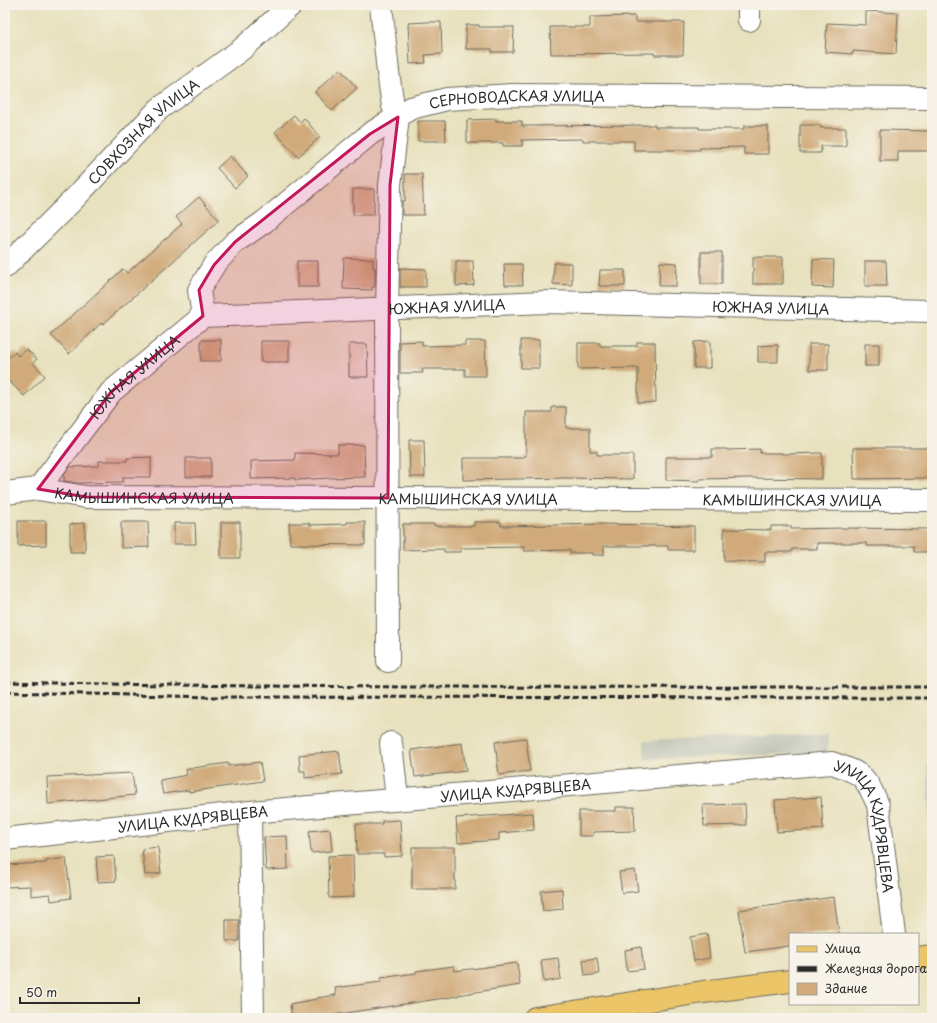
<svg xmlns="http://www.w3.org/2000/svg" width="937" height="1023" font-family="'Playpen Sans',sans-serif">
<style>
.industrial{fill:#c3c6b9}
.building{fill:#d0aa7a}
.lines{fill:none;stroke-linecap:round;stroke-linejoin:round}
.minor-casing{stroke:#6d6b5e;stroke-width:24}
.major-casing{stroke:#6d6b5e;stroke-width:24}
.minor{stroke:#fff;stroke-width:22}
.major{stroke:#edc569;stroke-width:22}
.rail{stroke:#2b2b2b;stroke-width:3;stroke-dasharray:6 3;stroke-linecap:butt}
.marked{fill:#c2185b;fill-opacity:0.2;stroke:#c2185b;stroke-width:3;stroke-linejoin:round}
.labels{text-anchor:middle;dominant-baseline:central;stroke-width:3;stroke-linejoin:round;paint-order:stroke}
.street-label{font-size:14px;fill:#2b2b2b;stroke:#f7f3e8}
</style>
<rect width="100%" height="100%" fill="#f7f3e8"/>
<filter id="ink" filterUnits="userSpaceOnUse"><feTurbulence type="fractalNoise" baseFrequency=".025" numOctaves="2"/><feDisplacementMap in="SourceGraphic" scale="8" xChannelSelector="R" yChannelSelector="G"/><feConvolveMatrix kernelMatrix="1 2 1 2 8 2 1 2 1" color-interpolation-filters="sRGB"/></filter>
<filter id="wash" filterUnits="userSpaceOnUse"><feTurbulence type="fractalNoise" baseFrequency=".012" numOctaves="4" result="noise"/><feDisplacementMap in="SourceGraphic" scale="16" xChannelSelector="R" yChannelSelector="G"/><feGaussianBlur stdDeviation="0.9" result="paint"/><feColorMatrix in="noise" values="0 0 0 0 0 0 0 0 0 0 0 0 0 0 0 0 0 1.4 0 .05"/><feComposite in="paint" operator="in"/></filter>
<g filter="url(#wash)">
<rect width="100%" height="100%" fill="#e8e1bd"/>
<path class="industrial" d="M828 734V753L645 759 644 741Z
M932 762V874L927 763Z"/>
<g id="blocks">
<path class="building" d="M866 11 898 13 896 54 853 51V54L825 52 827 23 866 25Z
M635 16V22H684L683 55H654V53L551 54 550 27H590V17Z
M427 22H441L442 54 425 55 426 63 410 64 408 23Z
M466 25H479V27H514L513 52H492V49H466Z
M340 69 357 88 332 111 315 92Z
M294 115 300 122 304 118 320 137 298 157 275 132Z
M496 119V121H522V126L655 125V127H699V129H744V126H768V154H744V147L700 148V150H634V141H583V139L522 140V146H503V143H467V120Z
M418 121H445L446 141H418Z
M800 125H821V128H846V146H821V153H800Z
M880 130 932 131V151H898V161H880Z
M230 156 248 176 235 188 217 168Z
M405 174H422L424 215H402V201H405Z
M353 189H374V215H353Z
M199 197 219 220 102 325 101 323 69 354 51 335 123 269 127 273 182 224 176 217Z
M701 252H722V284H701Z
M753 257H783V284H753Z
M344 258 373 259V268H375V287H372V290L343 289Z
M813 259 834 260 833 288 812 287Z
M297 261H318V287H297Z
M456 261H473L474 285 456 286Z
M865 261H886L887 286H865Z
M660 262 677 263 676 286H659Z
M554 263H572V285L553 284Z
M504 264H522L523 285H505Z
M400 268 426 269V287H400Z
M600 270H625V286H599Z
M201 340H221V361H201Z
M521 340H539V368H521Z
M261 341H289V362H261Z
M422 341V346L465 345V341H485L486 376H465V369H422L423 373H400V342Z
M710 341V368H694V342Z
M637 342H655L656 402 638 403V368L578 369V343H600V346H637Z
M349 344H367L368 377H349Z
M809 344H828V370H809Z
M865 344H879V366H865Z
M778 345V362H758V346Z
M26 349 37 359 33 363 45 376 24 396 5 377V361L15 352 18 356Z
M552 407H566V428H590V451H597V455H633V479L566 478 463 480V458H523V456H526V412H552Z
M409 440H424L425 477H410Z
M338 445H364L365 477 330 478 295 480V478L251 479V461L295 460V453L338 454Z
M853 448H932V478L854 479Z
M712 449H727V450L760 449V453H782V454L822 453V479L750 478 699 479V481L666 480V457H712Z
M151 457V477H123V482L77 483 64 481V475L70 467 99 466V461H127V458Z
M186 458H211V477H186Z
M18 521H46V545L18 546Z
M121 522H148L149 547 121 548Z
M221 522H240V558H221Z
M347 522H365V545L290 544 289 523H309L310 525 347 524Z
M474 522H501V526L604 524 694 526V550H668V546H604V555H592V553H570V550L524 551V547L461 548V552H444V549L403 550V524H435V526H474Z
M85 523V552H70V524Z
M174 523H195L196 544H174Z
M771 526H791V529L845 528 932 529V552H914V546H867V543H817V549H792V552H765V562L724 561V529L771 530Z
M526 738 530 771 499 775 495 742Z
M462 743 466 771 415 777 411 750Z
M339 751 342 774 305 778V771H300L299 755Z
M260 762 263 781 189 792V790L163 794 160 780 187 775 186 769 228 763V766Z
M132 773 135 795 48 804 47 777Z
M821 797 823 829 777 832 775 800Z
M745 804 746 825 704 826 703 805Z
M616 807H634L635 831 593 832V836H579V811H616Z
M533 813 534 830 499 833V840L458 843 456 818Z
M400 820 402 856 384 857V854H357L356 824H382V821Z
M330 829 332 851 311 853 309 831Z
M287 836 288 869 266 870 264 837Z
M158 847 161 873 145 875 142 849Z
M412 847H455V889H412Z
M353 855 354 897 329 898 328 856Z
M114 856 116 881 98 882 96 857Z
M66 858 71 898 51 901 50 894 31 896V886L5 887V865L46 863V861Z
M635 870 638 891 622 893 619 872Z
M562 889 563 909 543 911 541 891Z
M834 897 839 934H790V946L745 952 739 910Z
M226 920H239V941H226Z
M707 934 710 958 694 961 690 937Z
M641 947 644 969 627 971 625 950Z
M558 958 561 979 544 982 541 960Z
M597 958 599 974 585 976 583 960Z
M517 963 520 985 458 995V996L332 1015V1018H292L290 1004 317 999V998L336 995 335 988 381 982V978L416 973V971L454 966 455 971Z"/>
</g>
</g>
<g filter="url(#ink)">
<use href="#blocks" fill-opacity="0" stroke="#6d6b5e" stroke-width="1"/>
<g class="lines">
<g class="minor-casing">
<g id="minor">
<path d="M381 5 388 72 393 106 398 117 390 185 387 309 388 661"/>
<path d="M749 5V20"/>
<path id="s1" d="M5 267 72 201 159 109 242 49 291 5"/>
<path id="s2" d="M203 316 199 290 214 265 235 242 264 222 370 134 411 108 447 99 512 95 932 98"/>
<path id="s3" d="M38 489 111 392 203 316 547 302 932 311"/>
<path id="s4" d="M5 493 38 489 86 497 932 500"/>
<path d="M391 743 397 799"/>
<path d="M250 812 253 1018"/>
<path id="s5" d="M5 839 250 812 832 763C863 774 865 775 878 805L894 934"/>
</g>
</g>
<g class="major-casing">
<path id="major" d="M918 958 932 956
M535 1018 703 992 790 981"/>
</g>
<use href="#minor" class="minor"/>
<use href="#major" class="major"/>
<path class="rail" d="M5 682C314 689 623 687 932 687
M5 692 212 697 932 698"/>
</g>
</g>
<path class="marked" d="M398 117 390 185 388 498 86 497 38 489 111 392 203 316 199 290 214 265 235 242 370 134Z"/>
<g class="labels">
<g class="street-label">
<text stroke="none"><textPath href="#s2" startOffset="415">СЕРНОВОДСКАЯ УЛИЦА</textPath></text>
<text stroke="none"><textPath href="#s1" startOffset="194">СОВХОЗНАЯ УЛИЦА</textPath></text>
<text stroke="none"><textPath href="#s3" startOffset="485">ЮЖНАЯ УЛИЦА</textPath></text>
<text stroke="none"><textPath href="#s3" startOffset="809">ЮЖНАЯ УЛИЦА</textPath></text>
<text stroke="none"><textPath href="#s3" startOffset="149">ЮЖНАЯ УЛИЦА</textPath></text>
<text stroke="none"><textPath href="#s4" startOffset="140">КАМЫШИНСКАЯ УЛИЦА</textPath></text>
<text stroke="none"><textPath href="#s4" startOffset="464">КАМЫШИНСКАЯ УЛИЦА</textPath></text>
<text stroke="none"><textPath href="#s4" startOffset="788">КАМЫШИНСКАЯ УЛИЦА</textPath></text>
<text stroke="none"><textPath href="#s5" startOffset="513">УЛИЦА КУДРЯВЦЕВА</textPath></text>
<text stroke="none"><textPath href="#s5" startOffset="189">УЛИЦА КУДРЯВЦЕВА</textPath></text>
<text stroke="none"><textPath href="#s5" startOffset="909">УЛИЦА КУДРЯВЦЕВА</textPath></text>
</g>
</g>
<rect width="937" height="1023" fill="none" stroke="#f7f3e8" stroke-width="20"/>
<rect x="789" y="933" width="130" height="72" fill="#f7f3e8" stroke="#a5a39c"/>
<rect x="797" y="946" width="20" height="6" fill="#edc569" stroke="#a5a39c"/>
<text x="825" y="953" font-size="12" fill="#2b2b2b">Улица</text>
<rect x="797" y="966" width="20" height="6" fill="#2b2b2b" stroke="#a5a39c"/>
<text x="825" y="973" font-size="12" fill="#2b2b2b">Железная дорога</text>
<rect x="797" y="983" width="20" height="12" fill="#d0aa7a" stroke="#a5a39c"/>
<text x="825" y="993" font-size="12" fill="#2b2b2b">Здание</text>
<path d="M20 997v6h119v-6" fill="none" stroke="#2b2b2b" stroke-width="2"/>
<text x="26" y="997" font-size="12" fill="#2b2b2b" stroke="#f7f3e8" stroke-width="3" paint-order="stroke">50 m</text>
</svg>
